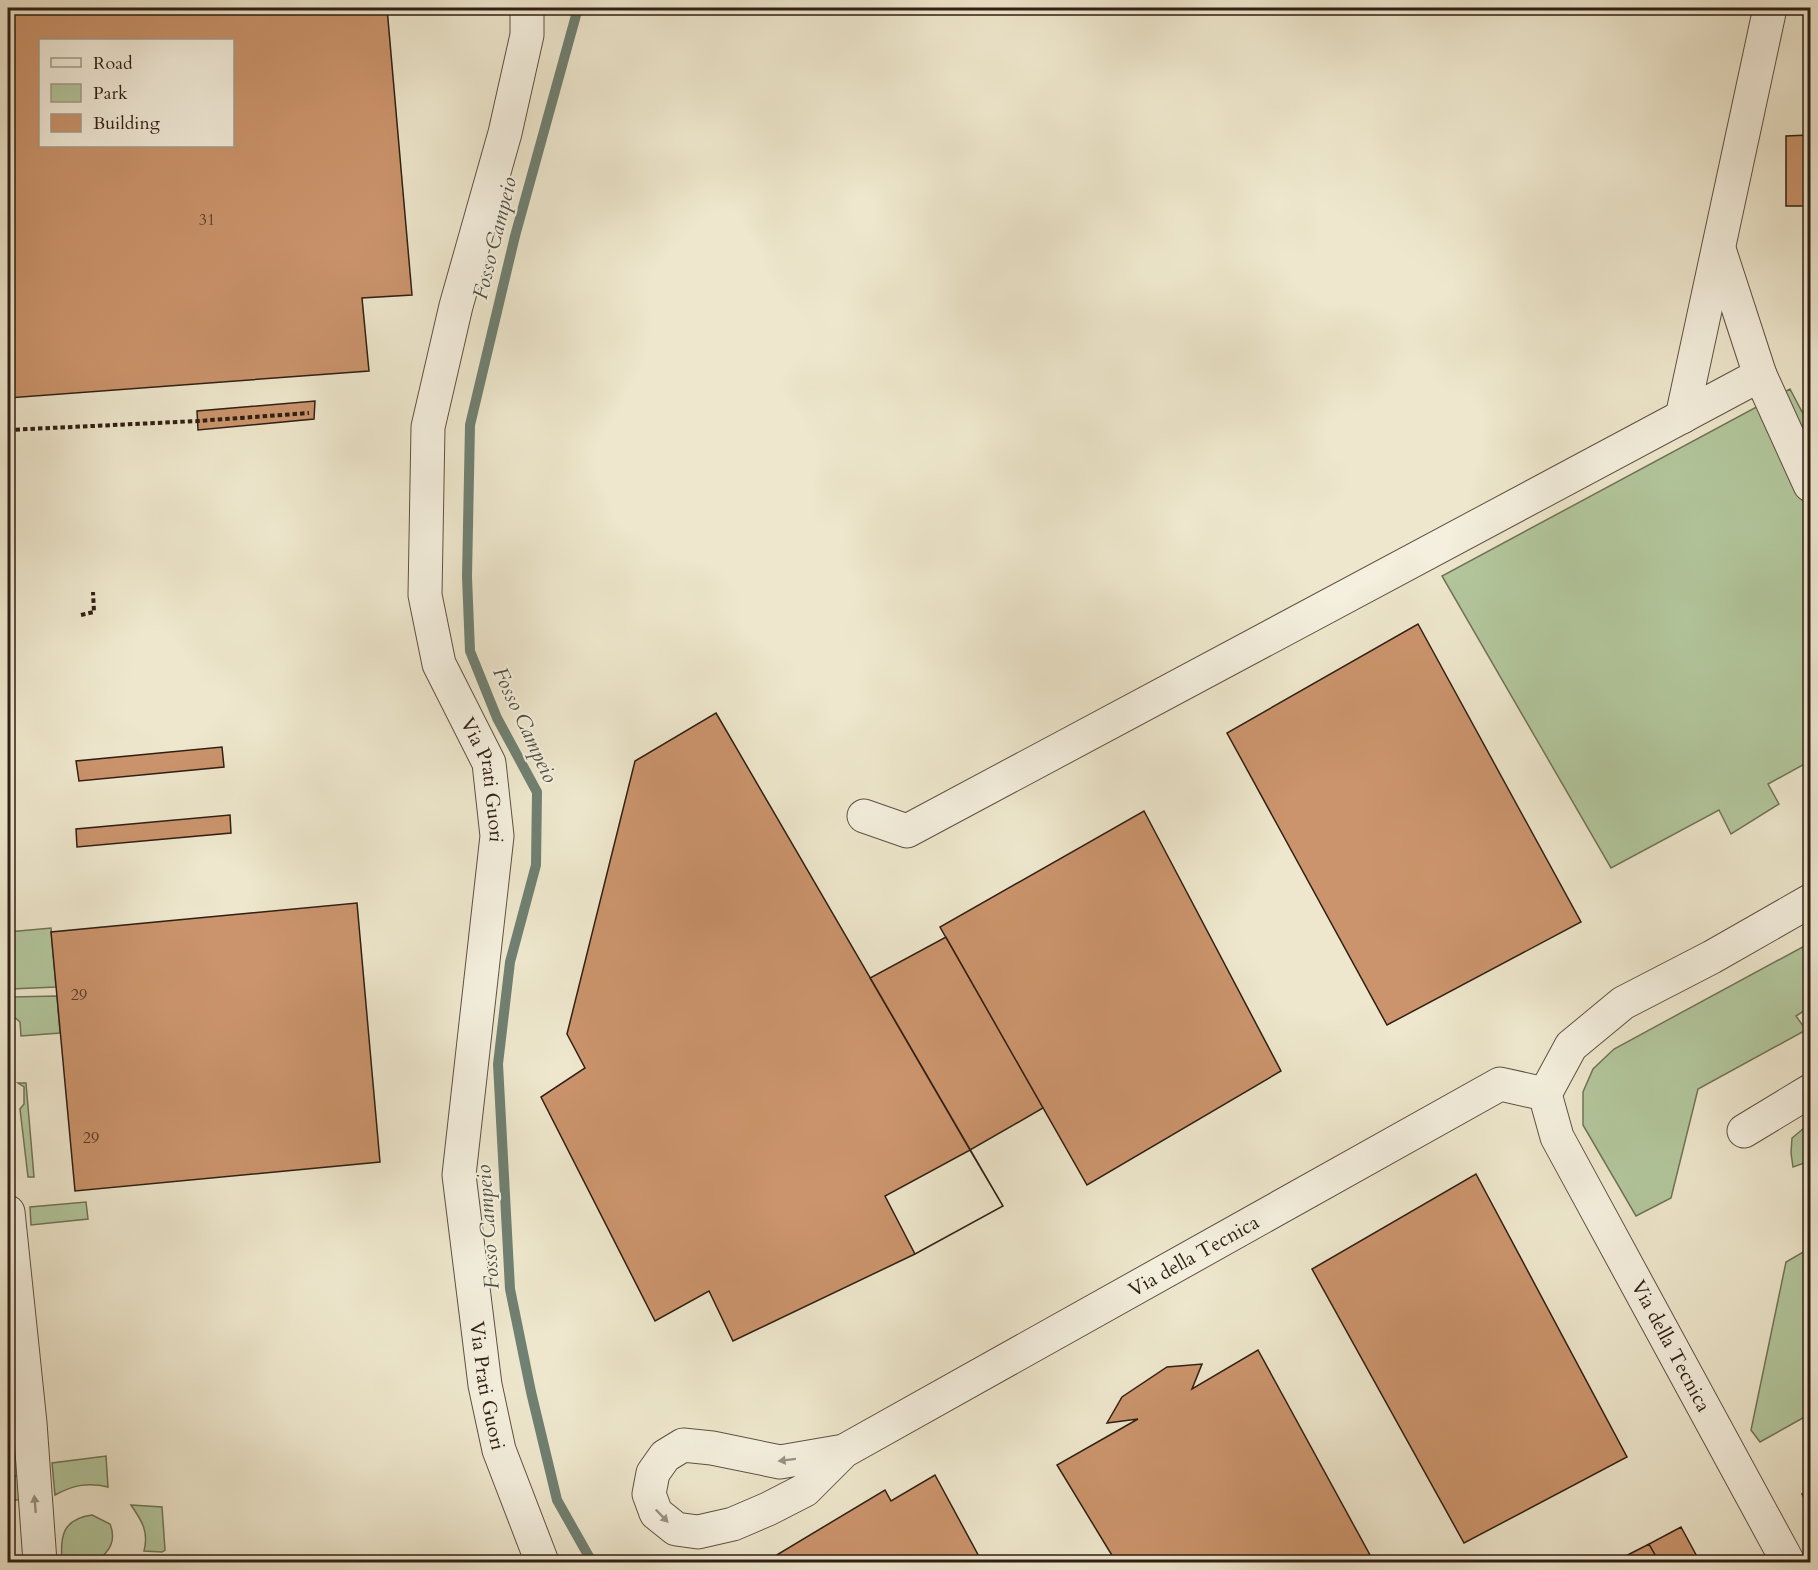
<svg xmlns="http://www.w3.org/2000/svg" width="1818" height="1570" font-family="Cardo,serif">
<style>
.green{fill:#b3c79d;stroke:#717358;stroke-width:1.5}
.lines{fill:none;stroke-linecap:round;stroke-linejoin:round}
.stream{stroke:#708072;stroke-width:10}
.building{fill:#cb946c;stroke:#2f1f14;stroke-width:1.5;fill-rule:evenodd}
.minor-casing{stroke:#5f5142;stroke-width:35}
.path{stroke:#2f1f14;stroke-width:4;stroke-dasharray:4.5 3;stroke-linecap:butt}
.minor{stroke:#f4efde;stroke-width:33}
.oneway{fill:#9b9183}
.labels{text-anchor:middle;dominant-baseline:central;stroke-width:4.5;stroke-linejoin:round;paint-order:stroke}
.number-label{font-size:16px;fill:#563c2a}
.street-label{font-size:20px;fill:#2f1f14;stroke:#f4efde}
.water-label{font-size:21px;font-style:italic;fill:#4f5043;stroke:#f4efde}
</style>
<rect width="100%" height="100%" fill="#eee7cd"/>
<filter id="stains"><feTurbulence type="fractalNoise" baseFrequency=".00333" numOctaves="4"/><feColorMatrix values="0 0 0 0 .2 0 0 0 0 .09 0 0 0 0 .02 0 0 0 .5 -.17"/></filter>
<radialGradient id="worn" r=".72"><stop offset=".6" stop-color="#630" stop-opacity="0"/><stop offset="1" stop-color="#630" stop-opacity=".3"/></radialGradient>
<path class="green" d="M1790 389 1810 427V761L1768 784 1779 804 1731 834 1719 810 1611 868 1442 576Z
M51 928 56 987 11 989 8 932Z
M1810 943V1007L1796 1016 1806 1030 1698 1089 1671 1198 1636 1216 1583 1125V1092L1593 1069 1614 1049Z
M57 996 60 1033 21 1036 20 1022 13 1016 12 997Z
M18 1083H26L34 1177H28L20 1109 24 1104V1087Z
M1810 1123V1161L1793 1167 1791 1153 1792 1138Z
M86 1202 88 1219 31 1225 30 1207Z
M1810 1248V1414L1760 1442 1751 1430 1786 1262Z
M106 1456 108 1487C89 1482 73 1485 55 1495L52 1463Z
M22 1475 24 1499 8 1501V1477Z
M131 1505 162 1507 165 1550 162 1552 144 1551C149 1532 142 1521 131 1505Z
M92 1515 110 1524C117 1541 109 1552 96 1562H62C60 1537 62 1519 92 1515Z"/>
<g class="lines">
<path class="stream" d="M578 8 515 236 470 425 467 577 470 651 497 718 537 792 536 865 510 962 498 1064 510 1289 531 1392 557 1500 592 1562"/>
</g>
<path class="building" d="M8 8H387L412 295 362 298 369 371 8 398ZM40 40H232V146H40Z
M1809 135V206H1786V136Z
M315 401 314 419 198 430 197 411Z
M1418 624 1581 922 1387 1025 1227 733Z
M716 713 1003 1206 915 1254 733 1341 709 1291 655 1321 541 1097 585 1068 567 1034 635 761Z
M222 747 224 767 79 781 76 761Z
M1144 811 1281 1071 1087 1185 940 927Z
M230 815 231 833 77 847 76 829Z
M357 903 380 1162 75 1191 51 932Z
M946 937 1043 1108 970 1150 870 978Z
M970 1150 1003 1206 915 1254 885 1196Z
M1476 1174 1627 1457 1464 1543 1312 1269Z
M1258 1350 1370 1555 1355 1562H1116L1057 1465 1138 1419 1107 1423 1122 1397 1167 1367 1202 1364 1192 1389Z
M935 1475 982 1562H765L885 1490 891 1501Z
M1810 1489V1509L1802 1494Z
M1681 1527 1700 1562H1659L1649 1544Z
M1649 1544 1659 1562H1614Z"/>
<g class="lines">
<g class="minor-casing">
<g id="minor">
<path id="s1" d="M527 8V35L505 133 456 306 428 427 425 595 439 664 489 763 497 836 459 1175 485 1385 499 1450 542 1562"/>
<path d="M1719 249 1760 375"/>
<path d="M1682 417 1770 8"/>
<path d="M864 816 907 831 1760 375 1810 485"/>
<path d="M1744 1131 1810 1091"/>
<path d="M8 1212 30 1423 40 1562"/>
<path id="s2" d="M844 1451 780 1462 712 1448 683 1445 665 1456 653 1473 649 1494 656 1513 676 1529 698 1532 733 1524 768 1509 805 1490 844 1451 1500 1084 1545 1094"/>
<path d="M1788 1562 1557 1137 1545 1094 1571 1046 1623 1003 1712 957 1810 901"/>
</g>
</g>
<path class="path" d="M8 430 198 421 309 413
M81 615 94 612 93 592"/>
<use href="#minor" class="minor"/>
</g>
<defs><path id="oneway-solid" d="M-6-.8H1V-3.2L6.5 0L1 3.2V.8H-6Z" transform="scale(1.5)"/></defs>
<g class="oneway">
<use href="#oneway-solid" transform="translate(787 1460) rotate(173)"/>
<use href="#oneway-solid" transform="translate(35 1504) rotate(-95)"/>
<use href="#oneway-solid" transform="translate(662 1516) rotate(46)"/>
</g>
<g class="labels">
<g class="number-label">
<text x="207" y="220">31</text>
<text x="79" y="995">29</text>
<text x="91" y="1138">29</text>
</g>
<g class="street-label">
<text stroke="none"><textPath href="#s1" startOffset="796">Via Prati Guori</textPath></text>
<text stroke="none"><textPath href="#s2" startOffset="866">Via della Tecnica</textPath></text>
<text transform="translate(1671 1346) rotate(62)">Via della Tecnica</text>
<text stroke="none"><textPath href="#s1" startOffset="1408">Via Prati Guori</textPath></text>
</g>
<g class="water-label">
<text transform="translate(495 238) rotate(-76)">Fosso Campeio</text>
<text transform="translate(525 725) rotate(65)">Fosso Campeio</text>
<text transform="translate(488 1227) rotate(-94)">Fosso Campeio</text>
</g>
</g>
<rect width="1818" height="1570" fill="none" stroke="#eee7cd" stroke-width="30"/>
<rect x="9" y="9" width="1800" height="1552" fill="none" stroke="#2f1f14" stroke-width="3"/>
<rect x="15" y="15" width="1788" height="1540" fill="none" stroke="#2f1f14" stroke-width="1.5"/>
<rect x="39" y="39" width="195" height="108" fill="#f4efde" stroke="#a59c8d" stroke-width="1.5"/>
<rect x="51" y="58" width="30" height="9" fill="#f4efde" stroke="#a59c8d" stroke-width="1.5"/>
<text x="93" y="69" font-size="18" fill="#2f1f14">Road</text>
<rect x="51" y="84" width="30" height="18" fill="#b3c79d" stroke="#a59c8d" stroke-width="1.5"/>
<text x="93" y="99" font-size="18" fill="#2f1f14">Park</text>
<rect x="51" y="114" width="30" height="18" fill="#cb946c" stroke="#a59c8d" stroke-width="1.5"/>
<text x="93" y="129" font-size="18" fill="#2f1f14">Building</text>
<rect width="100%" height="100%" filter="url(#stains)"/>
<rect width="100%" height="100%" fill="url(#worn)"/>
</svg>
